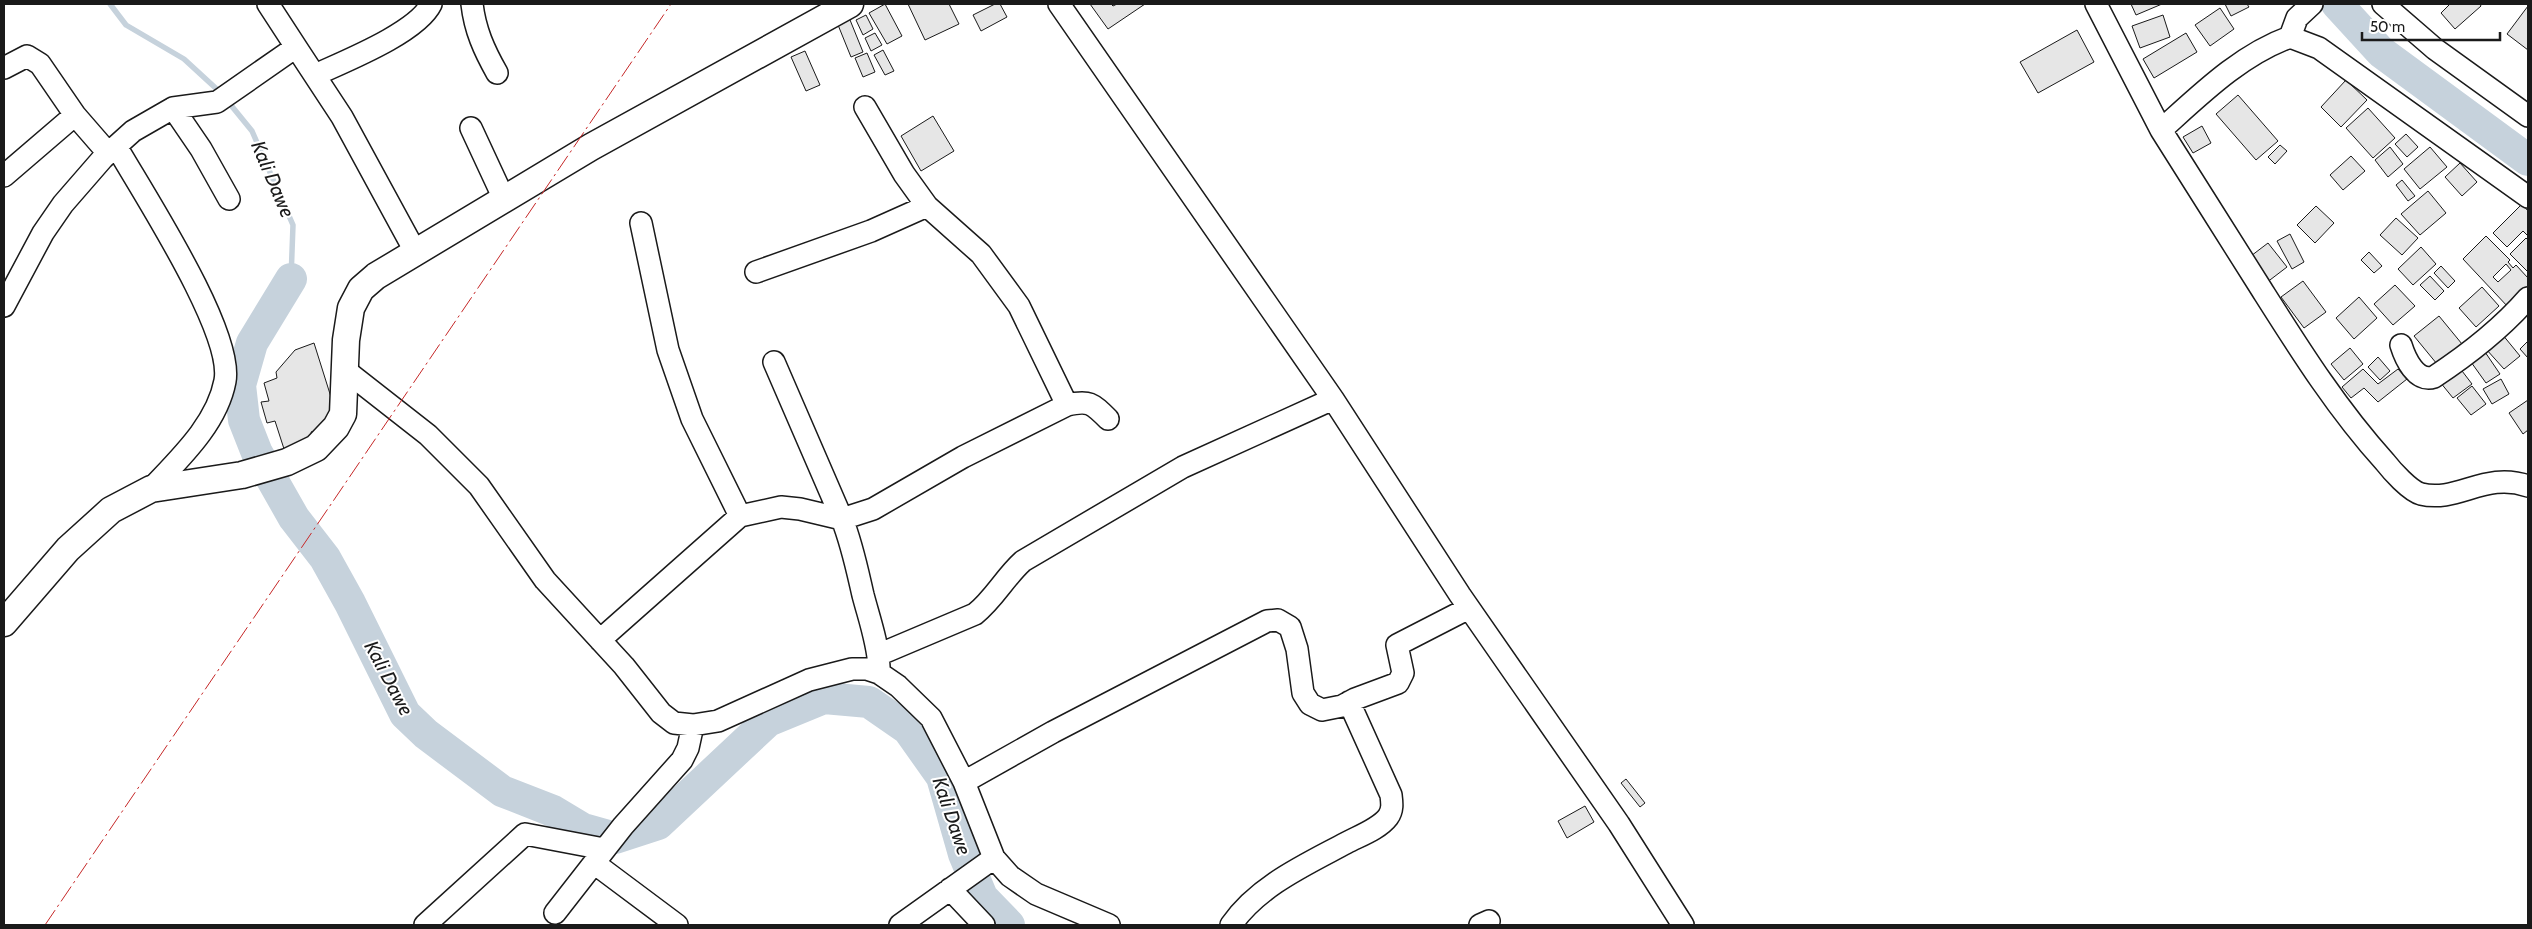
<svg xmlns="http://www.w3.org/2000/svg" width="2532" height="929" font-family="Cabin,sans-serif">
<style>
.lines{fill:none;stroke-linecap:round;stroke-linejoin:round}
.stream{stroke:#c6d2dc;stroke-width:5.5}
.river{stroke:#c6d2dc;stroke-width:32}
.building{fill:#e6e6e6;stroke:#1a1a1a;fill-rule:evenodd}
.minor-casing{stroke:#1a1a1a;stroke-width:24}
.major-casing{stroke:#1a1a1a;stroke-width:29}
.minor{stroke:#fff;stroke-width:21}
.major{stroke:#fff;stroke-width:26}
.power{stroke:#c62828;stroke-width:1;stroke-dasharray:18 4 2.5 4;stroke-linecap:butt}
.labels{text-anchor:middle;dominant-baseline:central;stroke-width:4;stroke-linejoin:round;paint-order:stroke}
.water-label{font-size:20px;font-style:italic;fill:#1a1a1a;stroke:#fff}
</style>
<rect width="100%" height="100%" fill="#fff"/>
<g class="lines">
<path class="stream" d="M110 4 126 25 184 59 221 93 252 131 293 225 291 279"/>
<path class="river" d="M2337 4 2381 52 2528 160
M291 279 252 343 240 385 244 420 257 453 294 518 325 558 350 603 405 714 426 734 502 791 553 811 583 829 615 838 658 824 768 721 824 698 869 702 908 729 942 777 964 854 982 897 1009 925"/>
</g>
<path class="building" d="M885 4 902 36 887 44 869 13Z
M908 4H949L959 24 925 40Z
M995 4H1000L1007 17 981 31 973 15Z
M1090 4H1111L1113 6 1117 4H1145L1108 29Z
M2131 4H2162L2136 15Z
M2225 4H2247L2249 7 2231 16Z
M2450 4H2480L2481 6 2455 29 2441 13Z
M2528 6V50L2507 34Z
M2220 8 2234 29 2210 46 2195 25Z
M848 15 863 52 851 57 836 20Z
M866 15 873 29 863 35 856 20Z
M2163 15 2170 37 2140 48 2132 26Z
M2077 30 2094 62 2038 93 2020 62Z
M875 33 882 45 871 51 865 38Z
M2186 33 2197 52 2154 78 2143 59Z
M883 50 894 71 885 75 874 55Z
M805 51 820 85 806 91 791 57Z
M867 53 875 72 863 77 855 58Z
M2346 80 2367 100 2341 127 2321 107Z
M2238 95 2278 141 2256 160 2216 114Z
M2368 108 2395 138 2373 158 2346 128Z
M933 116 954 151 921 171 901 136Z
M2202 126 2211 143 2193 153 2183 137Z
M2406 134 2418 147 2407 157 2395 144Z
M2280 145 2287 151 2275 164 2268 157Z
M2390 147 2403 164 2388 177 2375 160Z
M2430 147 2447 167 2420 189 2404 169Z
M2351 156 2365 171 2343 190 2330 175Z
M2460 163 2477 182 2462 196 2445 177Z
M2402 180 2415 196 2408 201 2396 185Z
M2428 191 2446 213 2420 235 2401 214Z
M2522 204 2528 211V236L2523 231 2507 247 2493 233Z
M2316 206 2334 223 2315 243 2297 225Z
M2396 218 2418 238 2402 255 2380 235Z
M2290 234 2304 262 2292 269 2277 241Z
M2486 236 2510 260 2508 262 2513 268 2516 265 2528 278V290L2509 308 2463 259ZM2506 264 2511 270 2498 282 2493 277Z
M2526 238 2528 240V272L2510 254Z
M2268 243 2287 267 2266 283 2247 259Z
M2421 247 2436 264 2413 285 2398 269Z
M2369 252 2382 266 2374 273 2361 260Z
M2441 266 2455 281 2448 288 2434 273Z
M2430 276 2444 291 2435 300 2420 285Z
M2303 281 2326 312 2304 328 2281 297Z
M2395 285 2415 306 2393 325 2374 304Z
M2482 287 2499 306 2476 327 2459 308Z
M2359 297 2377 318 2354 339 2336 318Z
M2439 316 2462 344 2437 364 2414 336Z
M2502 334 2520 356 2504 369 2486 349Z
M2528 341V358L2520 349Z
M314 343 336 413 327 416 330 426 311 432 315 442 285 452 275 421 267 423 261 402 269 401 264 383 277 378 276 372 295 350Z
M2350 348 2363 364 2344 380 2331 364Z
M2485 352 2500 374 2486 383 2471 362Z
M2378 357 2390 371 2380 380 2368 367Z
M2459 367 2472 384 2453 398 2440 382Z
M2363 369 2378 384 2398 369 2407 379 2378 402 2364 388 2351 398 2342 387Z
M2501 379 2509 394 2492 404 2483 389Z
M2472 386 2486 404 2471 415 2457 398Z
M2528 400V430L2523 434 2509 413Z
M1626 779 1645 803 1640 807 1621 783Z
M1585 806 1594 822 1567 838 1558 821Z"/>
<g class="lines">
<g class="minor-casing">
<path id="minor" d="M268 4 296 47
M472 4C475 30 484 50 497 73
M1059 4 1333 399 1460 595 1619 824 1683 925
M2096 4 2161 130C2200 95 2240 55 2290 37
M2312 4 2297 18 2290 37 2319 48 2528 197
M2383 4 2435 49 2528 116
M4 68 27 56 40 64 75 115
M315 75C343 62 417 33 431 4
M865 107 904 174 927 206 981 254 1019 306 1067 405
M173 108 201 149 229 199
M471 128 504 199
M2161 130C2195 183 2228 237 2262 290 2300 350 2337 409 2385 462 2392 471 2410 491 2421 494 2458 503 2485 471 2528 486
M116 146C143 193 234 332 225 381 217 424 179 459 151 489
M4 176 75 115 108 153
M641 223 668 350 692 419 740 516
M756 272 871 231 927 206
M4 306 43 233 63 204 103 158 133 131 173 108 217 102 296 47 342 117 416 253
M2401 345C2405 358 2416 383 2434 377 2469 354 2501 329 2528 298
M774 362 842 519
M345 370 428 435 479 486 545 580 624 666 661 713 674 723 693 725 718 721 809 680 852 669H867L879 673 898 686 931 718 964 782 994 858 1010 876 1036 894 1109 925
M600 640 740 516 781 507 800 509 842 519
M878 655 975 614C994 599 1005 577 1023 561L1183 467 1333 399
M879 667C878 643 869 618 863 595 857 569 852 544 842 519L873 509 963 457 1067 405C1089 400 1092 403 1108 419
M964 782 1053 732 1267 621 1278 620 1290 627 1297 649 1303 693 1310 704 1322 710 1342 706 1355 699 1398 683 1403 673 1397 645 1469 608
M950 889 984 925
M555 913 594 863
M425 925 525 834 604 849
M677 925 594 863 623 826 682 760 688 748 693 725
M900 925 994 858
M1231 925C1258 886 1305 865 1346 843 1359 836 1379 829 1388 817 1393 810 1392 803 1391 795L1349 702
M1480 925 1489 921"/>
</g>
<g class="major-casing">
<path id="major" d="M4 623 68 549 111 510 151 489 242 475 287 462 316 448 336 427 343 414 346 340 351 308 361 289 376 276 591 147 850 4"/>
</g>
<use href="#minor" class="minor"/>
<use href="#major" class="major"/>
<path class="power" d="M45 925 671 4"/>
</g>
<g class="labels">
<g class="water-label">
<text transform="translate(273 179) rotate(67)">Kali Dawe</text>
<text transform="translate(389 678) rotate(62)">Kali Dawe</text>
<text transform="translate(952 816) rotate(71)">Kali Dawe</text>
</g>
</g>
<rect width="2532" height="929" fill="none" stroke="#1a1a1a" stroke-width="10"/>
<path d="M2362 32v8h138v-8" fill="none" stroke="#1a1a1a" stroke-width="2.5"/>
<text x="2370" y="32" font-size="15" fill="#1a1a1a" stroke="#ffffff" stroke-width="4" paint-order="stroke">50 m</text>
</svg>
